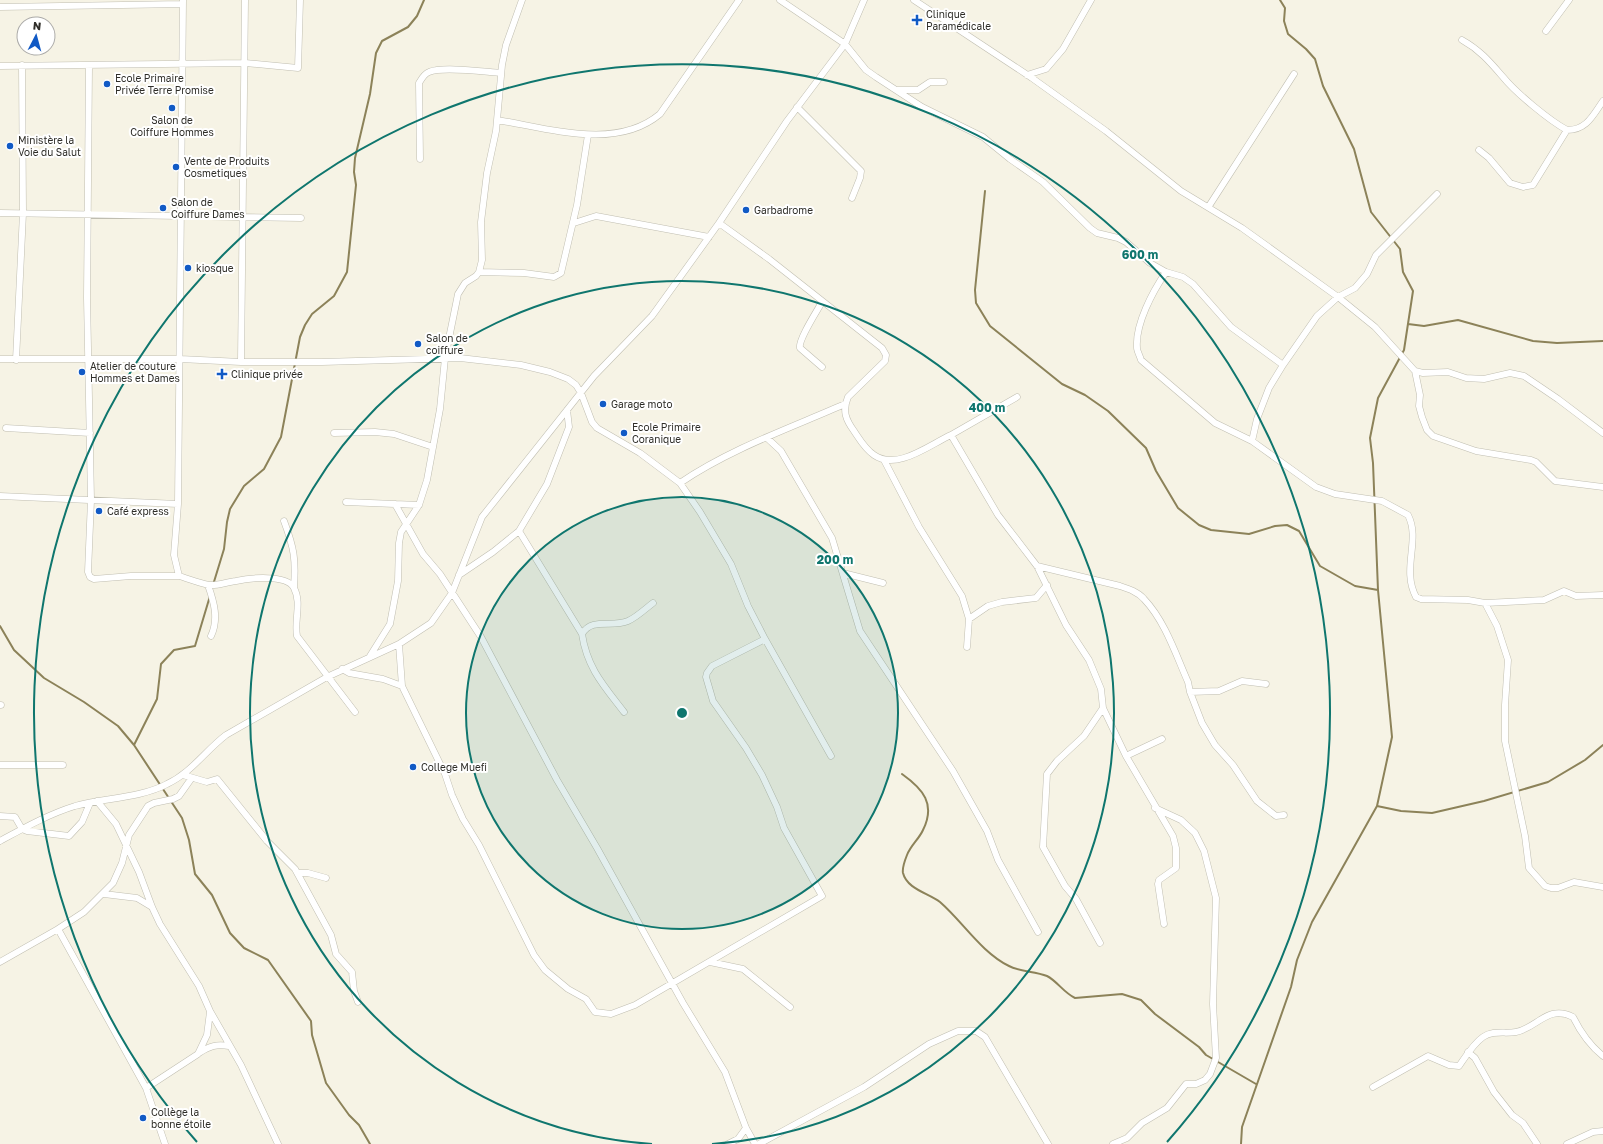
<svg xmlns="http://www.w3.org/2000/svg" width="1603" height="1144" font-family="'Golos Text',sans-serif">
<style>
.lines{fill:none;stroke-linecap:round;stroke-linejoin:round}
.stream{stroke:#8c8259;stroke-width:2}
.minor-casing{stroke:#c0beb1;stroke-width:7}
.minor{stroke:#fff;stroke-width:6}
.ring{fill:none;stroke:#0f766e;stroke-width:2}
.poi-dot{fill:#115ac5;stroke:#fff;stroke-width:1.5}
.labels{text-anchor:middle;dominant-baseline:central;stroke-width:4;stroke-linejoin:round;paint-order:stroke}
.poi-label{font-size:10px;fill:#2f2e29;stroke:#fff;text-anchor:start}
.centre{fill:#0f766e;stroke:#fff;stroke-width:2}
.ring-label{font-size:12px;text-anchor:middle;font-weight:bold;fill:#0f766e;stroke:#fff;stroke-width:4;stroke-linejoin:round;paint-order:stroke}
</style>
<rect width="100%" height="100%" fill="#f6f3e5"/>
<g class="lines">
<path class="stream" d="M985 191 975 290 976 303 990 326 1062 384 1085 395 1108 411 1146 448 1156 471 1178 508 1199 525 1211 530 1249 534 1275 526 1287 525 1299 531 1320 566 1355 586 1378 590
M1408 324 1424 326 1458 320 1533 341 1557 343 1603 341
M213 585 224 549 227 522 230 509 244 486 264 469 281 437 300 337 305 325 312 314 334 296 347 272 356 185 354 172 355 158 370 94 376 53 382 41 408 27 417 16 424 0
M0 626 14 650 44 678 84 702 118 726 134 745 182 818 189 840 195 874 212 895 230 933 244 948 268 960 311 1021 312 1035 326 1083 349 1115 359 1125 370 1144
M134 745 157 699 161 664 174 650 195 646 210 596
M902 774C923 789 936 804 923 830 919 839 911 845 907 855 905 860 902 868 903 873 907 889 928 893 940 902 963 922 981 952 1009 966 1020 972 1035 971 1047 976 1057 981 1064 993 1075 998L1122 994 1141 1000 1155 1014 1199 1047 1206 1055 1256 1084
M1377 806 1401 811 1432 813 1484 801 1548 782 1585 760 1603 745
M1241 1144 1242 1127 1291 987 1297 960 1312 922 1377 806 1392 737 1378 590 1373 463 1370 438 1378 398 1404 350 1413 291 1403 272 1400 249 1371 212 1354 149 1323 86 1315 59 1306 49 1288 34 1284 21 1285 8 1280 0"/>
<g class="minor-casing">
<path id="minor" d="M183 0 178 504 174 555 179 576C189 579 199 583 209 585 217 586 227 582 236 581 249 578 287 574 294 588 302 603 294 620 297 636L355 712
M780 0 845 44 866 70 876 77 922 107 983 137 1010 159 1043 182 1090 228 1097 233 1118 238 1126 242 1150 263 1166 272 1183 277 1193 284 1231 327 1283 365
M914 0 1032 78 1106 131 1181 191 1242 228 1338 297 1375 327 1415 371 1420 395 1419 406 1422 417 1427 430 1433 436 1476 451 1531 460 1536 462 1555 481 1603 487
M0 7 183 4
M1546 31 1569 0
M1462 40C1480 50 1490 62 1503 77 1516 93 1550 121 1567 130 1587 130 1593 115 1603 101
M0 66 245 63 298 68 300 0
M89 66 87 298 91 500 88 572 90 577 94 579 131 576H179
M1027 75 1046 69 1063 49 1091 0
M897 90H918L930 82H944
M797 107 861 171 860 178 852 198
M497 120C548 128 616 151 660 114L739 0
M1479 150 1489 158 1510 183 1523 187 1533 185 1567 130
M420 159 419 83C422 78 424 74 429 72 443 66 485 72 501 73
M1209 206 1294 74
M0 213 301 218
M574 223 596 216 709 237
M719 223 769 259 882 348 886 355 885 361 848 397C842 411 846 420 854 431 860 440 865 449 874 455 897 471 929 445 951 435
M479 272 524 273 554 277 561 273 577 205 588 135
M1166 272C1153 291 1135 324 1137 348 1137 351 1140 356 1141 360L1215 423 1252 441 1316 487 1335 494 1382 501 1408 515C1421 540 1401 569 1416 597L1421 599 1468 600 1485 603 1497 626 1508 660 1505 705V741L1525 836 1529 868 1545 886 1551 888H1558L1574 882 1603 887
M822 302C817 311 798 340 800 348L822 367
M0 359H180L241 362 245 0
M16 360 23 213 22 65
M241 362H322L460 358 521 365 550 372 568 379 576 385 581 393 592 422 597 428 640 453 680 483 700 512 731 564 748 606 765 639 831 756
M1415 371 1423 373 1448 372 1466 378 1484 379 1510 373 1524 376 1558 399 1603 433
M1017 397 951 435 998 515 1037 566 1066 625 1089 660 1101 689 1103 708 1084 736 1057 761 1047 774 1043 847 1065 886 1076 899 1100 943
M6 428 90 433
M334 433 375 432 394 434 433 447
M767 438 781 451 832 538 860 631 953 771 987 831 998 860 1038 932
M1252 441 1257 419 1269 388 1283 365 1317 316 1338 297 1355 288 1367 274 1376 255 1437 194
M884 460 919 527 962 596 969 619 967 647
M680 483C730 449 790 428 845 404
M0 496 178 504
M346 502 419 505
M395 504 423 554 440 574 481 637 557 780 597 848 683 1003 725 1072 746 1128 755 1144
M284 521C294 548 296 559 294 587
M519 531 582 634C587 668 604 686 624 712
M1037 566 1120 586C1129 589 1138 592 1144 599 1165 621 1176 655 1188 682L1190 692 1219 691 1242 681 1266 684
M843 573 883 583
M459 575 493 552 519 531 547 484 569 427 567 410
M208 585C214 602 219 619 211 636
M1485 603 1544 600 1564 591 1576 596 1603 595
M969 619 988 606 1002 602 1036 598 1047 585
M582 634C592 617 612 628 628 621 637 617 645 609 653 603
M399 644 402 686
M370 656 390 624 398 581 399 543 401 532 419 505 427 480 440 409 445 358 458 294 465 283 476 276 479 272 482 260 481 222 487 173 496 131 502 65 506 45 522 0
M342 669 349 673 383 679 402 686 445 774 452 795 463 819 479 845 534 955 545 970 568 989 586 999 595 1012 611 1014 635 1005 822 896 784 828 777 807 762 775 746 748 713 701 706 677 707 673 712 666 765 639
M1190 692 1202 723 1215 745 1233 765 1257 801 1276 816 1284 815
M0 705H1
M1103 708 1126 756 1173 836 1176 848V868L1159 880 1158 884 1164 924
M1126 756 1162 739
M0 765H63
M183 775 207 782 217 779 267 841 295 869 331 935 336 954 352 972 354 991 358 1002
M97 801 116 824 139 872 152 907 160 924 199 986 210 1011 241 1065 278 1144
M0 816 15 817 22 829 27 831 69 836 82 822 90 803
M0 841C24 828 49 814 75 806 104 798 141 798 167 784 191 773 205 751 226 735L327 677 399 644 431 623 452 593 482 517 594 376 652 316 719 223 787 121 845 44 864 0
M298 873H308L326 878
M104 894 137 898 152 907
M58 929 84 912 113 883 122 863 129 835 148 806 154 803 173 799 179 796 191 779
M0 962 58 929 146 1088 165 1144
M710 962 743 969 790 1007
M1468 1052 1475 1058 1494 1092 1512 1115 1523 1123 1537 1144
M199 1053C210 1046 216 1044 229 1046
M1373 1087 1428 1056 1449 1065 1459 1066C1466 1056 1473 1044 1483 1037 1493 1030 1505 1034 1516 1032 1537 1028 1548 1004 1573 1017 1581 1033 1589 1045 1603 1056
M146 1088 198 1054 207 1035 210 1012
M728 1144 738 1139 746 1128
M759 1144 864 1087 929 1044 958 1031H976L985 1037 1048 1144
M1113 1144 1127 1138 1142 1123 1167 1108 1186 1084H1196L1205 1080 1210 1074 1216 1058 1213 1004 1216 898 1204 851 1195 833 1181 820 1155 808
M1567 1144 1593 1132 1603 1131"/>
</g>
<use href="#minor" class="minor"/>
</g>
<circle cx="682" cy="713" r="216" fill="#0f766e" fill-opacity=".12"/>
<g class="ring">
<circle cx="682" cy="713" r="216"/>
<path d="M652 1144A432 432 0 1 1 712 1144"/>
<path d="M197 1142A648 648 0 1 1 1167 1142"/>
</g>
<g class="poi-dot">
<path d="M915 14h4v4h4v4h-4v4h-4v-4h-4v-4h4z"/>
<circle cx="107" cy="84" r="4"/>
<circle cx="172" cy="108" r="4"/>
<circle cx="10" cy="146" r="4"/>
<circle cx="176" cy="167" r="4"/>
<circle cx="163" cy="208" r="4"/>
<circle cx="746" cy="210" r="4"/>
<circle cx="188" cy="268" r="4"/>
<circle cx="418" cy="344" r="4"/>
<circle cx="82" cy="372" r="4"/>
<path d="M220 368h4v4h4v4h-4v4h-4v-4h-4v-4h4z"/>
<circle cx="603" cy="404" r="4"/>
<circle cx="624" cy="433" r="4"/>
<circle cx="99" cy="511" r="4"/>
<circle cx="413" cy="767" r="4"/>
<circle cx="143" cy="1118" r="4"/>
</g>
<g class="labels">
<g class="poi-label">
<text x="926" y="14">Clinique<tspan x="926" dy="12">Paramédicale</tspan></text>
<text x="115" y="78">Ecole Primaire<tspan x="115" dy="12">Privée Terre Promise</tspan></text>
<text x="172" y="120" text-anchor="middle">Salon de<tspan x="172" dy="12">Coiffure Hommes</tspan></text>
<text x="18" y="140">Ministère la<tspan x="18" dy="12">Voie du Salut</tspan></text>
<text x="184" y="161">Vente de Produits<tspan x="184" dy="12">Cosmetiques</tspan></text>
<text x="171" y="202">Salon de<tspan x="171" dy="12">Coiffure Dames</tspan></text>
<text x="754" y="210">Garbadrome</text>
<text x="196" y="268">kiosque</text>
<text x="426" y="338">Salon de<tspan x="426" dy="12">coiffure</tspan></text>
<text x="90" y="366">Atelier de couture<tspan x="90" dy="12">Hommes et Dames</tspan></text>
<text x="231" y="374">Clinique privée</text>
<text x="611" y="404">Garage moto</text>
<text x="632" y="427">Ecole Primaire<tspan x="632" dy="12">Coranique</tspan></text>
<text x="107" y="511">Café express</text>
<text x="421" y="767">College Muefi</text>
<text x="151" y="1112">Collège la<tspan x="151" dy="12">bonne étoile</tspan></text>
</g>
</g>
<circle cx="682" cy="713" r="6" class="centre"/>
<g class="ring-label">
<text x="1140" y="259">600 m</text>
<text x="987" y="412">400 m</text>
<text x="835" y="564">200 m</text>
</g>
<g transform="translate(36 36) rotate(6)"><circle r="19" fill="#ffffff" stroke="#acaba9"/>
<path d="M0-3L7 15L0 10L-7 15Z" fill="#115ac5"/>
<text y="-6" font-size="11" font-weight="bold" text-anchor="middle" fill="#2f2e29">N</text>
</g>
</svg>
